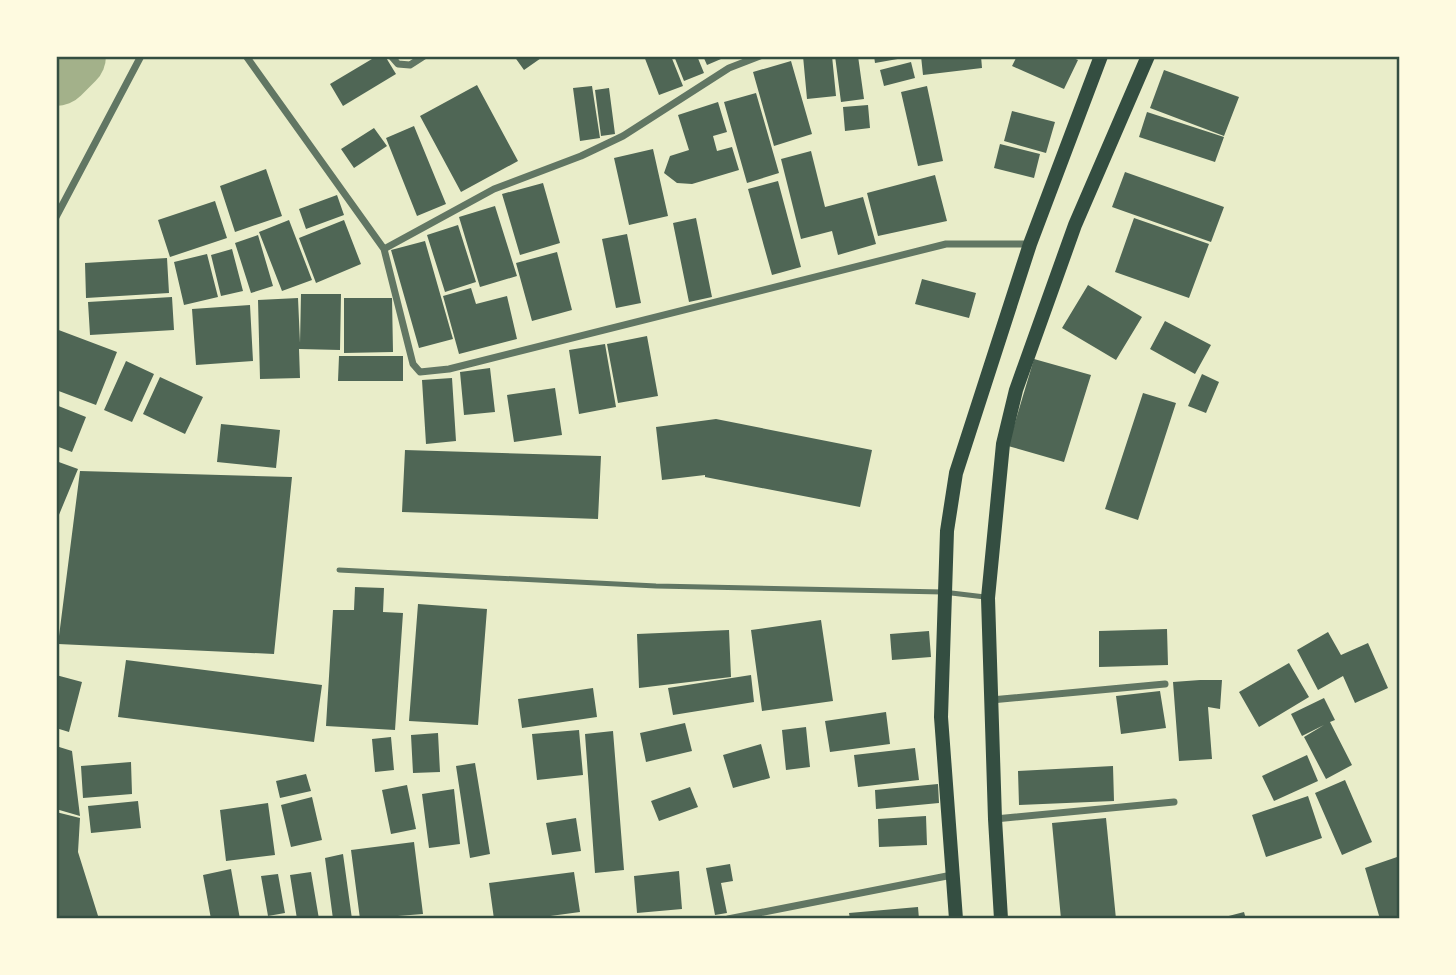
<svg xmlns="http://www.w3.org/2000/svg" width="1456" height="975" font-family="'Noto Serif',serif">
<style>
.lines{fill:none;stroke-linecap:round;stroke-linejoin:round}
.river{stroke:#a3b18a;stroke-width:70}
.building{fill:#4f6655}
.service{stroke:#617663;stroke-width:5}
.minor{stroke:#617663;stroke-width:7}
.secondary{stroke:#344e41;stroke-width:14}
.neatline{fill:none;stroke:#344e41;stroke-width:2.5}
</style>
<rect width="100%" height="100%" fill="#e9edc9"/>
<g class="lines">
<path class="river" d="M56 71 71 56"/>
</g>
<path class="building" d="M377 56H385L396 74 343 106 330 84Z
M514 56H544L524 70Z
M644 56H671L683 86 659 95Z
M674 56H697L704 73 684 81Z
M703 56H728L707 65Z
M803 56H832L836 96 807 99Z
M835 56H858L864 99 841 102Z
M874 56H909V57L875 63Z
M921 56H981L982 68 923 75Z
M1017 56H1069L1078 60 1064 89 1012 66Z
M791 61 812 134 774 146 753 72Z
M911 62 915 78 884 86 880 70Z
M1164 70 1239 97 1224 136 1150 108Z
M477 85 518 161 461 192 420 116Z
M592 86 600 138 580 141 573 88Z
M927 86 943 161 918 166 901 92Z
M609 88 615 134 601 136 595 90Z
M756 93 779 173 747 183 724 102Z
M718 102 727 132 713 136 717 151 732 147 739 170 692 184 677 183 664 173 670 156 689 150 678 115Z
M868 105 870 128 845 131 843 107Z
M1012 111 1055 122 1046 153 1004 141Z
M1147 112 1224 137 1215 162 1139 137Z
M414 126 446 204 417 216 386 138Z
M374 128 387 146 354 168 341 149Z
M1000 144 1040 154 1034 178 994 168Z
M653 149 668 216 629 225 614 158Z
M811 151 825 207 863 197 876 244 838 255 832 231 801 239 781 159Z
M266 169 282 216 235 232 220 186Z
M1125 172 1224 207 1211 242 1112 207Z
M935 175 947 221 878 236 867 193Z
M778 181 801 267 772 275 748 189Z
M543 183 560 243 520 255 502 194Z
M337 195 344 215 306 229 299 209Z
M215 201 227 238 170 257 158 220Z
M495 206 517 276 480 287 459 217Z
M696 218 712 297 689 302 673 223Z
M1134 218 1209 244 1189 298 1115 272Z
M289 220 312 280 282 291 259 232Z
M344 220 361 264 316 283 299 238Z
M458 225 476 282 445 292 427 235Z
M627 234 641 303 616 308 602 239Z
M258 235 273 286 251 293 235 243Z
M425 241 453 339 419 348 391 250Z
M232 249 243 291 221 296 211 255Z
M557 252 572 310 532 321 516 263Z
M207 254 218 297 184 305 174 262Z
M167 258 169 293 86 298 85 263Z
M922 279 976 293 969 318 915 304Z
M1088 285 1142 317 1116 360 1062 328Z
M471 288 476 304 507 296 517 339 459 354 443 296Z
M301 294H341L340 350 299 349 300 378 260 379 258 300 298 298 300 343Z
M172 297 174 330 90 335 88 302Z
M344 298H392L393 352 344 353Z
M250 305 253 361 196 365 192 309Z
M1165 321 1211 345 1195 374 1150 349Z
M56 329 117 352 96 405 56 390Z
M647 336 658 396 618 403 607 344Z
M605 344 616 407 579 414 569 350Z
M339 356H403V381H338Z
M1034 359 1091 375 1064 462 1008 446Z
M126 361 154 374 132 422 104 410Z
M490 368 495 412 464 415 460 372Z
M1202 374 1219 382 1206 413 1188 406Z
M160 377 203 397 185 434 143 414Z
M452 378 456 441 426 444 422 380Z
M555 388 562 435 514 442 507 395Z
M1143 393 1176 403 1138 520 1105 509Z
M56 405 86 417 72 452 56 446Z
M716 419 872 450 860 507 705 477V475L662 480 656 427Z
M221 424 280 430 276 468 217 462Z
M405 450 601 456 598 519 402 512Z
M56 461 78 469 56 522Z
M80 471 292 477 274 654 58 644Z
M355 587 384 588 383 612 403 613 395 730 326 726 333 610H354Z
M418 604 487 609 478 725 409 721Z
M821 620 833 701 762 711 751 630Z
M1167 629 1168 665 1099 667V631Z
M729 630 731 677 639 688 637 634Z
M929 631 931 657 892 660 890 634Z
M1328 632 1341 655 1368 643 1388 688 1355 703 1343 676 1318 690 1297 650Z
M126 660 322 685 314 742 118 717Z
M1289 663 1309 697 1259 727 1239 692Z
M56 675 82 682 69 732 56 728Z
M751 675 754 702 673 715 668 688Z
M1200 680H1222L1220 709 1208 707 1212 759 1179 761 1173 682Z
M593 688 597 717 522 728 518 699Z
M1160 691 1166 728 1121 734 1116 696Z
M1324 698 1335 720 1330 722 1352 765 1326 779 1304 737 1324 725 1302 736 1291 714Z
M886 712 890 744 830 752 825 721Z
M685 723 692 751 646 762 640 733Z
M806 727 810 767 786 770 782 730Z
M579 730 583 775 537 780 532 734Z
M613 731 624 870 595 873 585 734Z
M438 733 440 772 413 773 411 735Z
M391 737 394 770 375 772 372 739Z
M761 744 770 778 733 788 723 755Z
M56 746 72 751 80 816 56 809Z
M915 748 919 780 858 787 854 755Z
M1307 755 1318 781 1274 801 1262 776Z
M131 762 132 794 83 798 81 766Z
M475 763 490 854 470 858 456 766Z
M1113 766 1114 801 1019 805 1018 771Z
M306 774 311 791 280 798 276 781Z
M1345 780 1372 842 1342 855 1315 793Z
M938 784 939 803 876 809 875 790Z
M407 785 416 829 391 834 382 790Z
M690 787 698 807 659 821 651 801Z
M454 789 460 844 429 848 422 794Z
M1308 796 1322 838 1266 857 1252 815Z
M312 797 322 840 291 847 281 805Z
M138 801 141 828 91 833 88 806Z
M268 803 275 855 226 861 220 810Z
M56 812 80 818 78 852 99 919H56Z
M926 816 927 845 879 847 878 819Z
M576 818 581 851 552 855 546 823Z
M1106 818 1116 919H1061L1052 823Z
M414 842 423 914 360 919 351 850Z
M343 854 352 919H333L325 858Z
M1400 856V919H1380L1365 868Z
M730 864 733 881 721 883 727 913 715 915 706 868Z
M231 869 240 919H211L203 875Z
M679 871 682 909 637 913 634 876Z
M311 872 319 919H297L290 875Z
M574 872 580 912 528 919H494L489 883Z
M278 874 285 913 268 916 261 876Z
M918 907 919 919H850L849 913Z
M1244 912 1246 919H1221V918Z"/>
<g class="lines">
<path class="service" d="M339 570 656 586 943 592 985 597"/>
<path class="minor" d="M246 56 384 249 413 364 420 372 449 369 946 244H1030
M391 56 398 64 410 65 424 56
M56 217 141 56
M384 249 494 189 581 156 623 136 729 68 760 56
M991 700 1165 684
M995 819 1174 802
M728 919 952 875"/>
<path class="secondary" d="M956 919 941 717 947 531 956 473 1030 244 1101 56
M1001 919 995 819 988 598 1003 444 1016 390 1075 225 1148 56"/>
</g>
<rect width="1456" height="975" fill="none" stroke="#fefae0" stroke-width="116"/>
<rect x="58" y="58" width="1340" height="859" class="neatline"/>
</svg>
